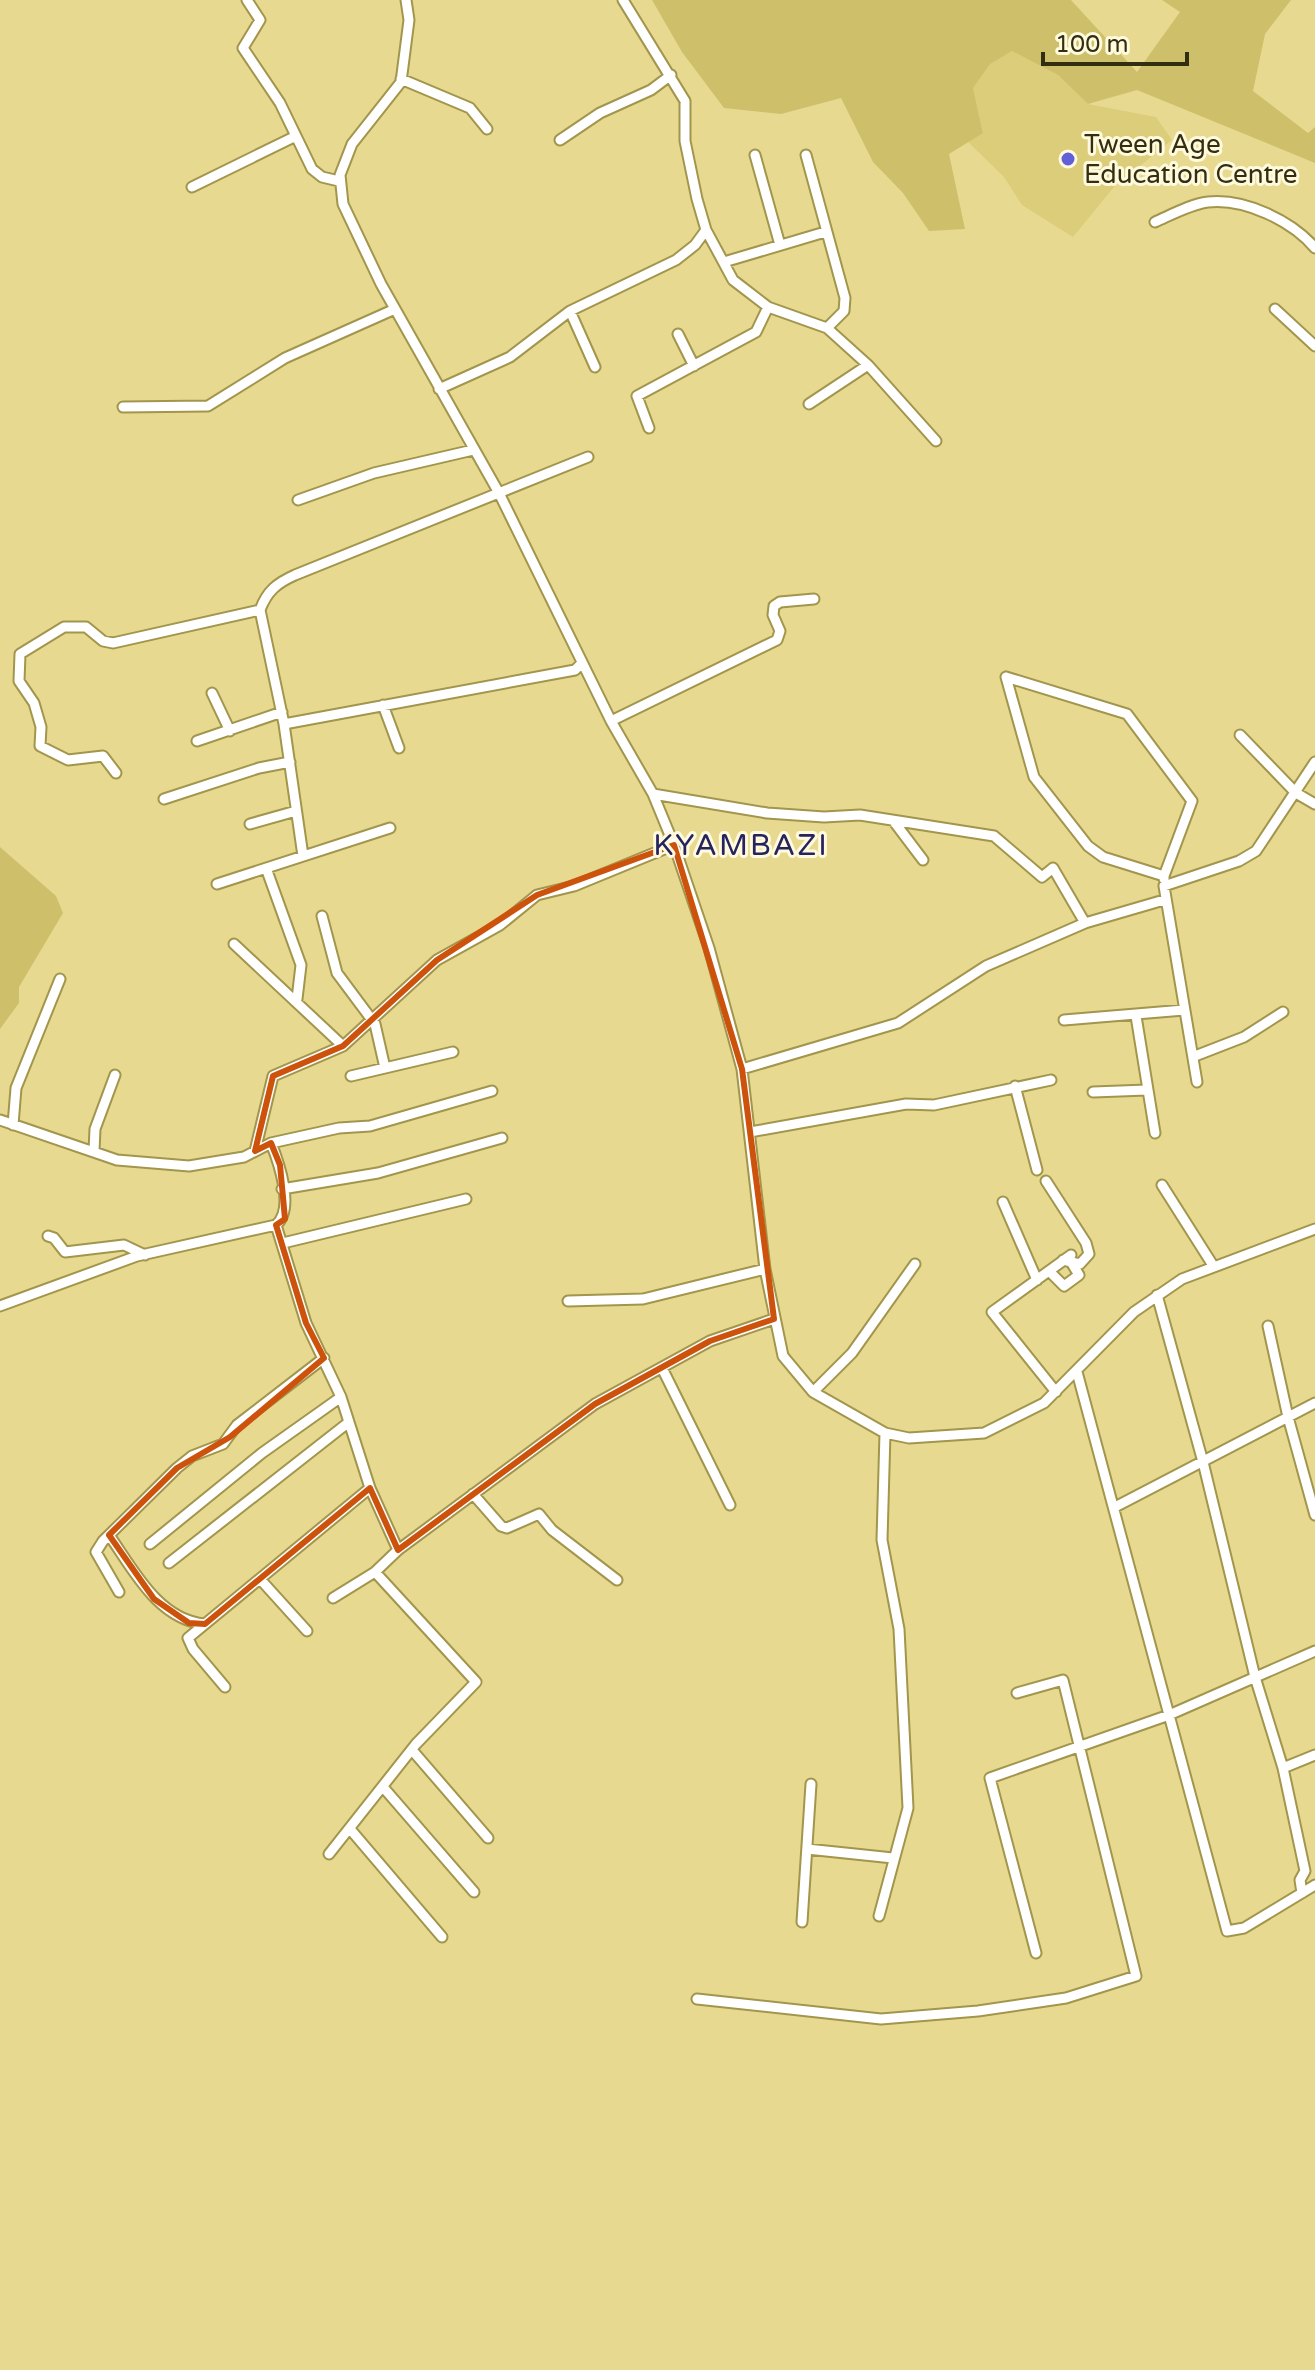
<svg xmlns="http://www.w3.org/2000/svg" width="1315" height="2370" font-family="'Varela Round',sans-serif">
<style>
.built{fill:#dccd7a}
.green{fill:#cebf6a}
.lines{fill:none;stroke-linecap:round;stroke-linejoin:round}
.minor-casing{stroke:#a2954c;stroke-width:13}
.minor{stroke:#fff;stroke-width:9}
.marked{fill:none;stroke:#cd530c;stroke-width:6;stroke-linejoin:round}
.poi-dot{fill:#6260d9;stroke:#fffadd;stroke-width:3}
.labels{text-anchor:middle;dominant-baseline:central;stroke-width:6;stroke-linejoin:round;paint-order:stroke}
.poi-label{font-size:26px;fill:#332e0f;stroke:#fffadd;text-anchor:start}
.quarter-label{font-size:30px;letter-spacing:2px;fill:#26245e;stroke:#fffadd}
</style>
<rect width="100%" height="100%" fill="#e7da90"/>
<path class="built" d="M1012 51 1058 75 1088 104 1156 117 1172 140 1114 187 1073 237 1022 205 1004 177 967 141 983 132 973 88 990 63Z"/>
<path class="green" d="M652 0H1071L1137 72 1180 12 1162 0H1291L1265 34 1253 91 1308 133 1315 127V163L1137 90 1088 104 1058 75 1012 51 990 64 973 88 983 133 949 154 965 229 929 231 903 193 873 162 841 98 781 114 724 108 682 52Z
M0 847 56 896 63 913 19 987V1003L0 1029Z"/>
<g class="lines">
<g class="minor-casing">
<path id="minor" d="M247 0 260 20 243 48 280 103 312 169 322 177 339 181
M406 0 409 20 401 82 352 144 340 175 343 204 381 284 499 493 611 721 653 794 674 845 709 948 742 1069 765 1269 783 1356 813 1392 885 1433 909 1438 984 1433 1044 1403 1134 1312 1182 1279 1315 1229
M623 0 685 101V141L697 199 706 230 733 280 768 307 827 328 868 365 936 441
M401 79 470 108 487 129
M560 140 600 113 651 90 671 75
M755 155 780 245
M806 155 845 298 844 311 827 328
M192 187 296 136
M1155 222C1171 215 1191 204 1208 202 1245 198 1292 221 1315 248
M724 262 825 232
M1275 309 1315 346
M570 311 595 367
M678 334 694 366
M439 389 510 357 570 311 676 260 695 245 706 230
M809 404 868 365
M123 407 208 406 285 358 395 309
M649 428 637 396 756 332 768 307
M298 500 374 473 473 450
M1006 677 1127 714 1192 801 1164 876
M1006 677 1034 777 1088 846 1103 857 1164 876V879
M212 693 230 731
M383 705 399 748
M611 721 777 640 780 631 773 615 774 606 780 602 814 599
M284 724 575 670 582 663
M1240 735 1296 793 1315 804
M197 741 282 712
M116 773 103 756 68 760 40 746 41 727 34 703 19 681 20 654 64 627H86L103 641 113 643 260 610
M653 794 767 813 824 817 860 815 994 836 1042 877 1053 868 1085 923
M164 799 259 768 290 762
M895 823 923 860
M250 824 296 811
M303 856 284 724 260 610C267 591 277 583 295 575L588 457
M266 868 301 965 297 999
M217 884 390 828
M322 916 337 973 375 1024 385 1068
M234 944 343 1046
M1136 1016 1155 1133
M1064 1020 1184 1010
M1195 1056 1244 1037 1283 1012
M742 1069 898 1023 986 966 1085 923 1164 900
M351 1076 453 1052
M1197 1082 1164 886 1239 861 1256 851 1315 762
M1015 1086 1037 1170
M1093 1092 1147 1090
M0 1120 117 1160 189 1166 244 1157 271 1143 339 1128 370 1126 492 1091
M13 1125 16 1088 60 979
M750 1132 906 1104 934 1105 1051 1080
M94 1151 95 1129 115 1075
M255 1151 273 1076 343 1046 437 960 500 925 537 895 574 886 674 845
M1046 1181 1086 1243 1089 1254 1080 1264 1063 1260 1071 1262 1079 1275 1064 1286 1049 1271
M1162 1185 1214 1267
M282 1189 378 1173 502 1138
M1003 1202 1037 1280
M276 1225 306 1323 341 1397 370 1488 398 1550
M48 1236 54 1238 65 1252 124 1245 145 1255
M283 1243 466 1199
M1157 1295 1203 1462 1255 1677 1283 1768 1305 1871 1300 1880 1302 1893
M568 1301 643 1299 765 1269
M0 1306 137 1256 276 1225C295 1209 279 1163 271 1143
M1268 1326 1288 1417 1315 1515
M662 1368 730 1505
M1077 1372 1227 1931 1244 1928 1315 1885
M813 1392 852 1353 915 1264
M1056 1392 992 1312 1071 1255
M473 1494 501 1526 507 1528 539 1514 552 1530 617 1580
M1115 1507 1315 1403
M109 1535C133 1569 158 1620 205 1624
M150 1544 262 1453 341 1397
M169 1563 349 1422
M260 1579 307 1631
M119 1592 96 1552 103 1541 177 1468 192 1456 223 1444 237 1425 324 1358
M333 1598 375 1572 398 1550 595 1404 710 1341 774 1319
M225 1687 193 1649 188 1638 370 1488
M412 1750 488 1838
M1283 1768 1315 1755
M383 1787 474 1892
M350 1829 442 1937
M807 1849 893 1858
M329 1854 416 1744 476 1682 375 1572
M879 1916 908 1808 899 1629 882 1540 885 1433
M802 1922 811 1784
M1036 1953 990 1778 1169 1715 1315 1651
M697 1999 881 2019 978 2011 1066 1998 1136 1976 1063 1680 1017 1693"/>
</g>
<use href="#minor" class="minor"/>
</g>
<path class="marked" d="M674 845 742 1069 774 1319 710 1341 595 1404 398 1550 370 1488 205 1624 189 1623 154 1599 109 1535 177 1468 230 1437 324 1358 306 1323 276 1225 285 1219 280 1165 271 1143 255 1151 273 1076 343 1046 437 960 537 895Z"/>
<circle class="poi-dot" cx="1068" cy="159" r="8"/>
<g class="labels">
<g class="poi-label">
<text x="1084" y="144">Tween Age<tspan x="1084" dy="30">Education Centre</tspan></text>
</g>
<g class="quarter-label">
<text x="741" y="845">KYAMBAZI</text>
</g>
</g>
<path d="M1043 52v12h144v-12" fill="none" stroke="#332e0f" stroke-width="4"/>
<text x="1055" y="52" font-size="24" fill="#332e0f" stroke="#fffadd" stroke-width="6" paint-order="stroke">100 m</text>
</svg>
